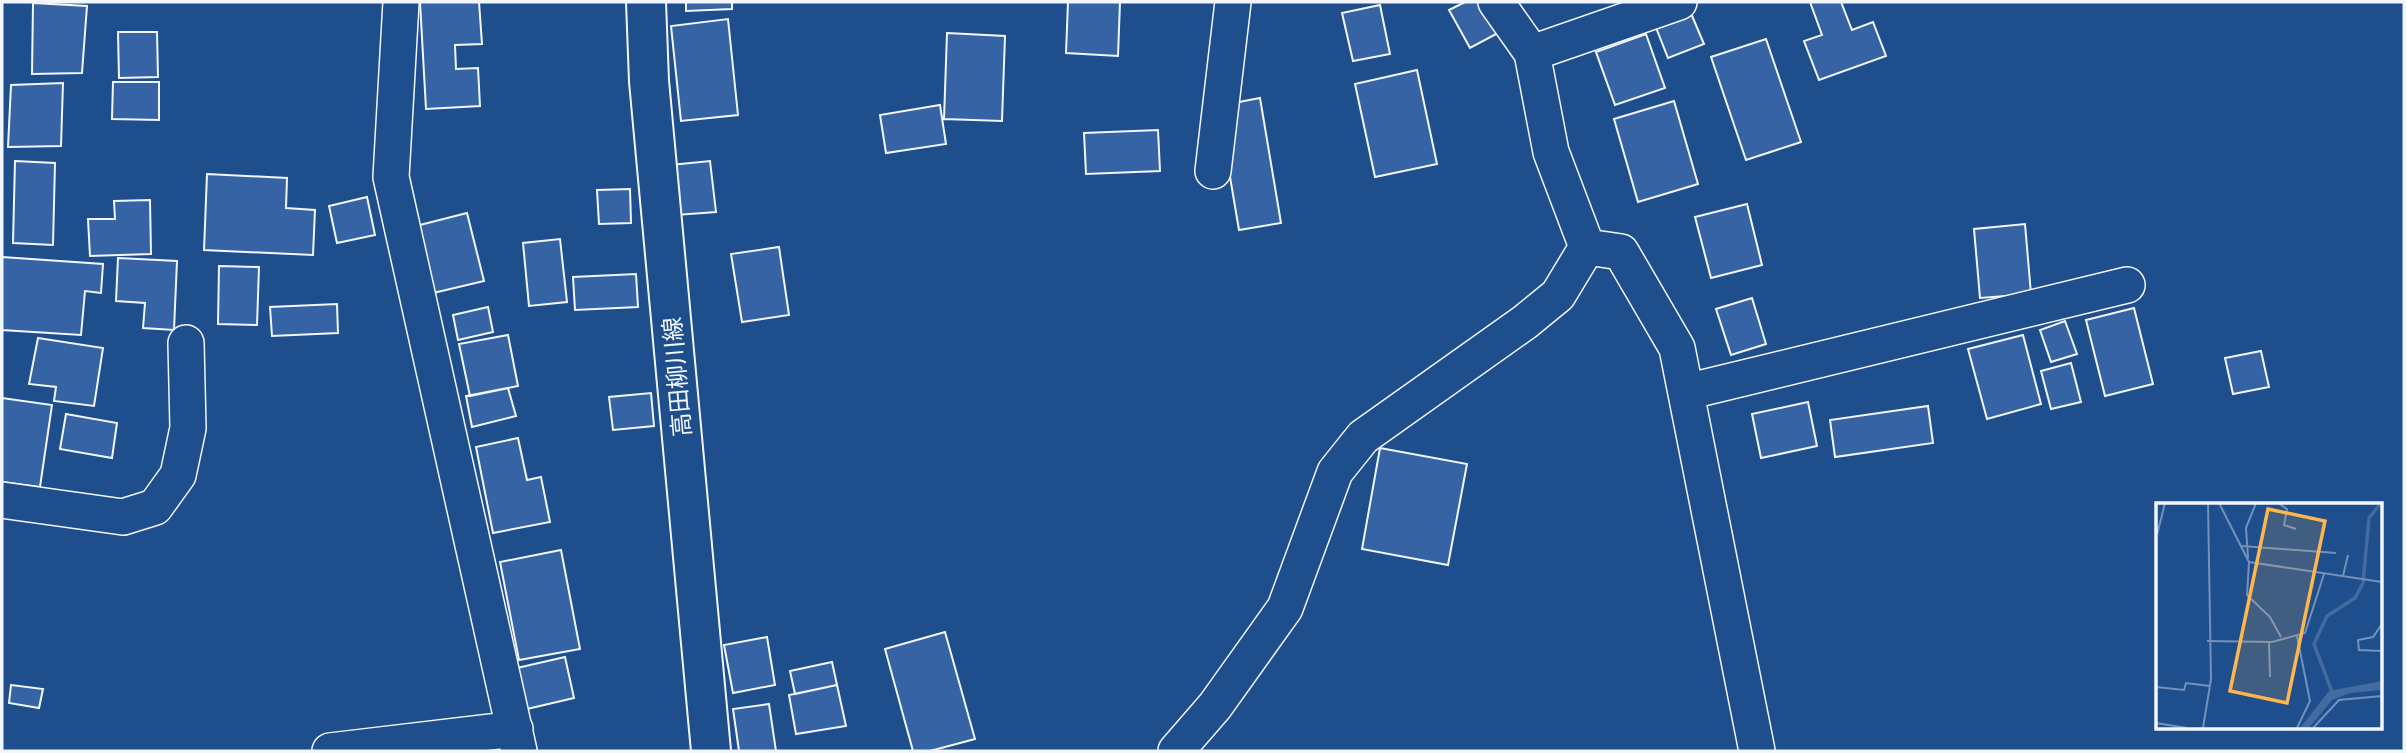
<svg xmlns="http://www.w3.org/2000/svg" width="2406" height="753" font-family="Barlow,'Noto Sans JP',sans-serif">
<style>
.building{fill:#3563a3;stroke:#f2f6ff;stroke-width:2}
.lines{fill:none;stroke-linecap:round;stroke-linejoin:round}
.minor-casing{stroke:#f2f6ff;stroke-width:38}
.secondary-casing{stroke:#f2f6ff;stroke-width:42}
.minor{stroke:#1f4e8c;stroke-width:35}
.secondary{stroke:#1f4e8c;stroke-width:38}
.labels{text-anchor:middle;dominant-baseline:central;stroke-width:5;stroke-linejoin:round;paint-order:stroke}
.street-label{font-size:24px;fill:#f2f6ff;stroke:#1f4e8c}
.inset-river{fill:none;stroke:#446ba0;stroke-width:3.5}
.inset-road{fill:none;stroke:#7391ba;stroke-width:2}
.view{fill:#ffb74d;fill-opacity:0.15;stroke:#ffb74d;stroke-width:3.5}
.inset-edge{fill:none;stroke:#f2f6ff;stroke-width:3.5}
</style>
<rect width="100%" height="100%" fill="#1f4e8c"/>
<path class="building" d="M420 2H479L482 44 455 45 456 69 478 68 480 106 426 109Z
M686 2H732V9L686 11Z
M1068 2H1120L1118 56 1066 53Z
M1465 2H1481L1498 33 1470 48 1449 10Z
M1810 2H1841L1852 30 1873 22 1886 56 1819 80 1804 41 1822 35Z
M33 3 87 6 82 73 32 74Z
M1380 5 1390 54 1353 61 1342 13Z
M1690 11 1704 44 1668 58 1655 25Z
M728 19 738 115 681 121 671 26Z
M118 32H157L158 77 119 78Z
M947 33 1005 36 1002 121 944 119Z
M1646 34 1665 88 1615 105 1596 52Z
M1766 39 1801 142 1746 160 1711 57Z
M1417 70 1437 164 1375 177 1355 84Z
M113 82H159V120L112 119Z
M63 83 61 146 8 147 11 85Z
M1260 98 1281 223 1239 230 1218 106Z
M1674 101 1698 184 1638 202 1614 119Z
M940 105 946 144 886 153 880 115Z
M1158 130 1160 171 1086 174 1084 133Z
M15 161 55 163 53 245 13 243Z
M710 161 716 212 676 215 671 165Z
M207 174 287 178 286 208 315 210 313 255 204 250Z
M630 189 631 223 599 224 597 190Z
M367 197 375 235 337 243 329 206Z
M150 200 151 254 90 256 88 219H115L114 201Z
M1747 204 1762 265 1711 278 1695 217Z
M467 213 484 281 429 294 412 227Z
M2025 224 2031 294 1980 298 1974 229Z
M560 239 567 302 529 306 523 243Z
M779 247 789 315 742 322 731 254Z
M2 257 103 264 101 293 85 291 81 335 2 330Z
M118 258 177 261 174 330 143 328 145 303 116 301Z
M219 266 259 267 257 325 218 324Z
M636 274 638 307 575 310 573 277Z
M1752 298 1766 344 1731 355 1716 309Z
M337 304 338 333 272 336 270 307Z
M488 307 493 332 458 340 453 315Z
M2134 308 2153 384 2105 396 2086 320Z
M2065 321 2077 354 2051 362 2040 330Z
M508 335 518 386 470 396 459 344Z
M2023 335 2041 404 1987 419 1968 349Z
M38 338 103 348 94 406 54 401 56 387 29 384Z
M2261 351 2269 387 2233 394 2225 358Z
M2071 363 2081 402 2051 409 2041 371Z
M508 388 516 416 472 427 466 396Z
M651 393 654 426 613 430 609 397Z
M2 398 52 405 40 487 2 482Z
M1808 402 1817 446 1761 458 1752 414Z
M1928 406 1933 443 1835 457 1830 420Z
M66 414 117 423 112 458 60 449Z
M518 438 527 480 541 477 550 522 493 533 476 447Z
M1380 448 1467 464 1448 565 1362 549Z
M561 550 580 649 519 660 500 562Z
M945 632 975 739 930 751H913L885 649Z
M767 637 775 685 733 693 724 645Z
M565 657 574 698 527 709 517 668Z
M832 662 837 685 795 694 790 671Z
M11 685 43 689 39 708 9 703Z
M837 685 846 726 796 734 789 695Z
M769 704 776 751H739L733 709Z"/>
<g class="lines">
<g class="minor-casing">
<path id="minor" d="M401 2 391 177 519 751
M1496 2 1532 53 1551 152 1587 247
M1532 53 1679 2
M1213 171 1233 2
M1587 247 1621 252 1677 348 1757 751
M1686 392 2127 285
M2 500 123 517 155 507 178 475 188 428 186 343
M330 751 515 729
M1176 751 1215 706 1285 608 1335 472 1363 437 1525 322 1558 295 1587 247"/>
</g>
<g class="secondary-casing">
<path id="secondary" d="M646 2 649 81 711 751"/>
</g>
<use href="#minor" class="minor"/>
<use href="#secondary" class="secondary"/>
</g>
<g class="labels">
<g class="street-label">
<text transform="translate(676 377) rotate(-95)">高田柳川線</text>
</g>
</g>
<g transform="translate(2156 503)">
<rect width="226" height="226" fill="#1f4e8c"/>
<path d="M226 178V187L194 190 176 197 153 225H144L173 188Z" fill="#446ba0"/>
<path class="inset-river" d="M176 189 158 141 171 113 199 95 207 80 213 15 225 0"/>
<path class="inset-road" d="M63 0 93 59 226 79M122 0 131 6 128 22 140 26M1 32 9 0M86 43 180 50M92 55 90 25 100 0M93 59 91 92 114 114 125 134M187 73 192 52M226 121 217 134 202 137 203 147 226 148M141 133 154 198 141 225M51 138 116 139 149 130 168 71M113 139 114 174M0 184 28 187 30 180 54 183M0 220 31 225M47 225 55 176 52 0M157 225 183 197 226 193"/>
<path class="view" d="M112 6 169 18 131 200 74 188Z"/>
<rect width="226" height="226" class="inset-edge"/>
</g>
<rect width="2406" height="753" fill="none" stroke="#f2f6ff" stroke-width="7"/>
</svg>
